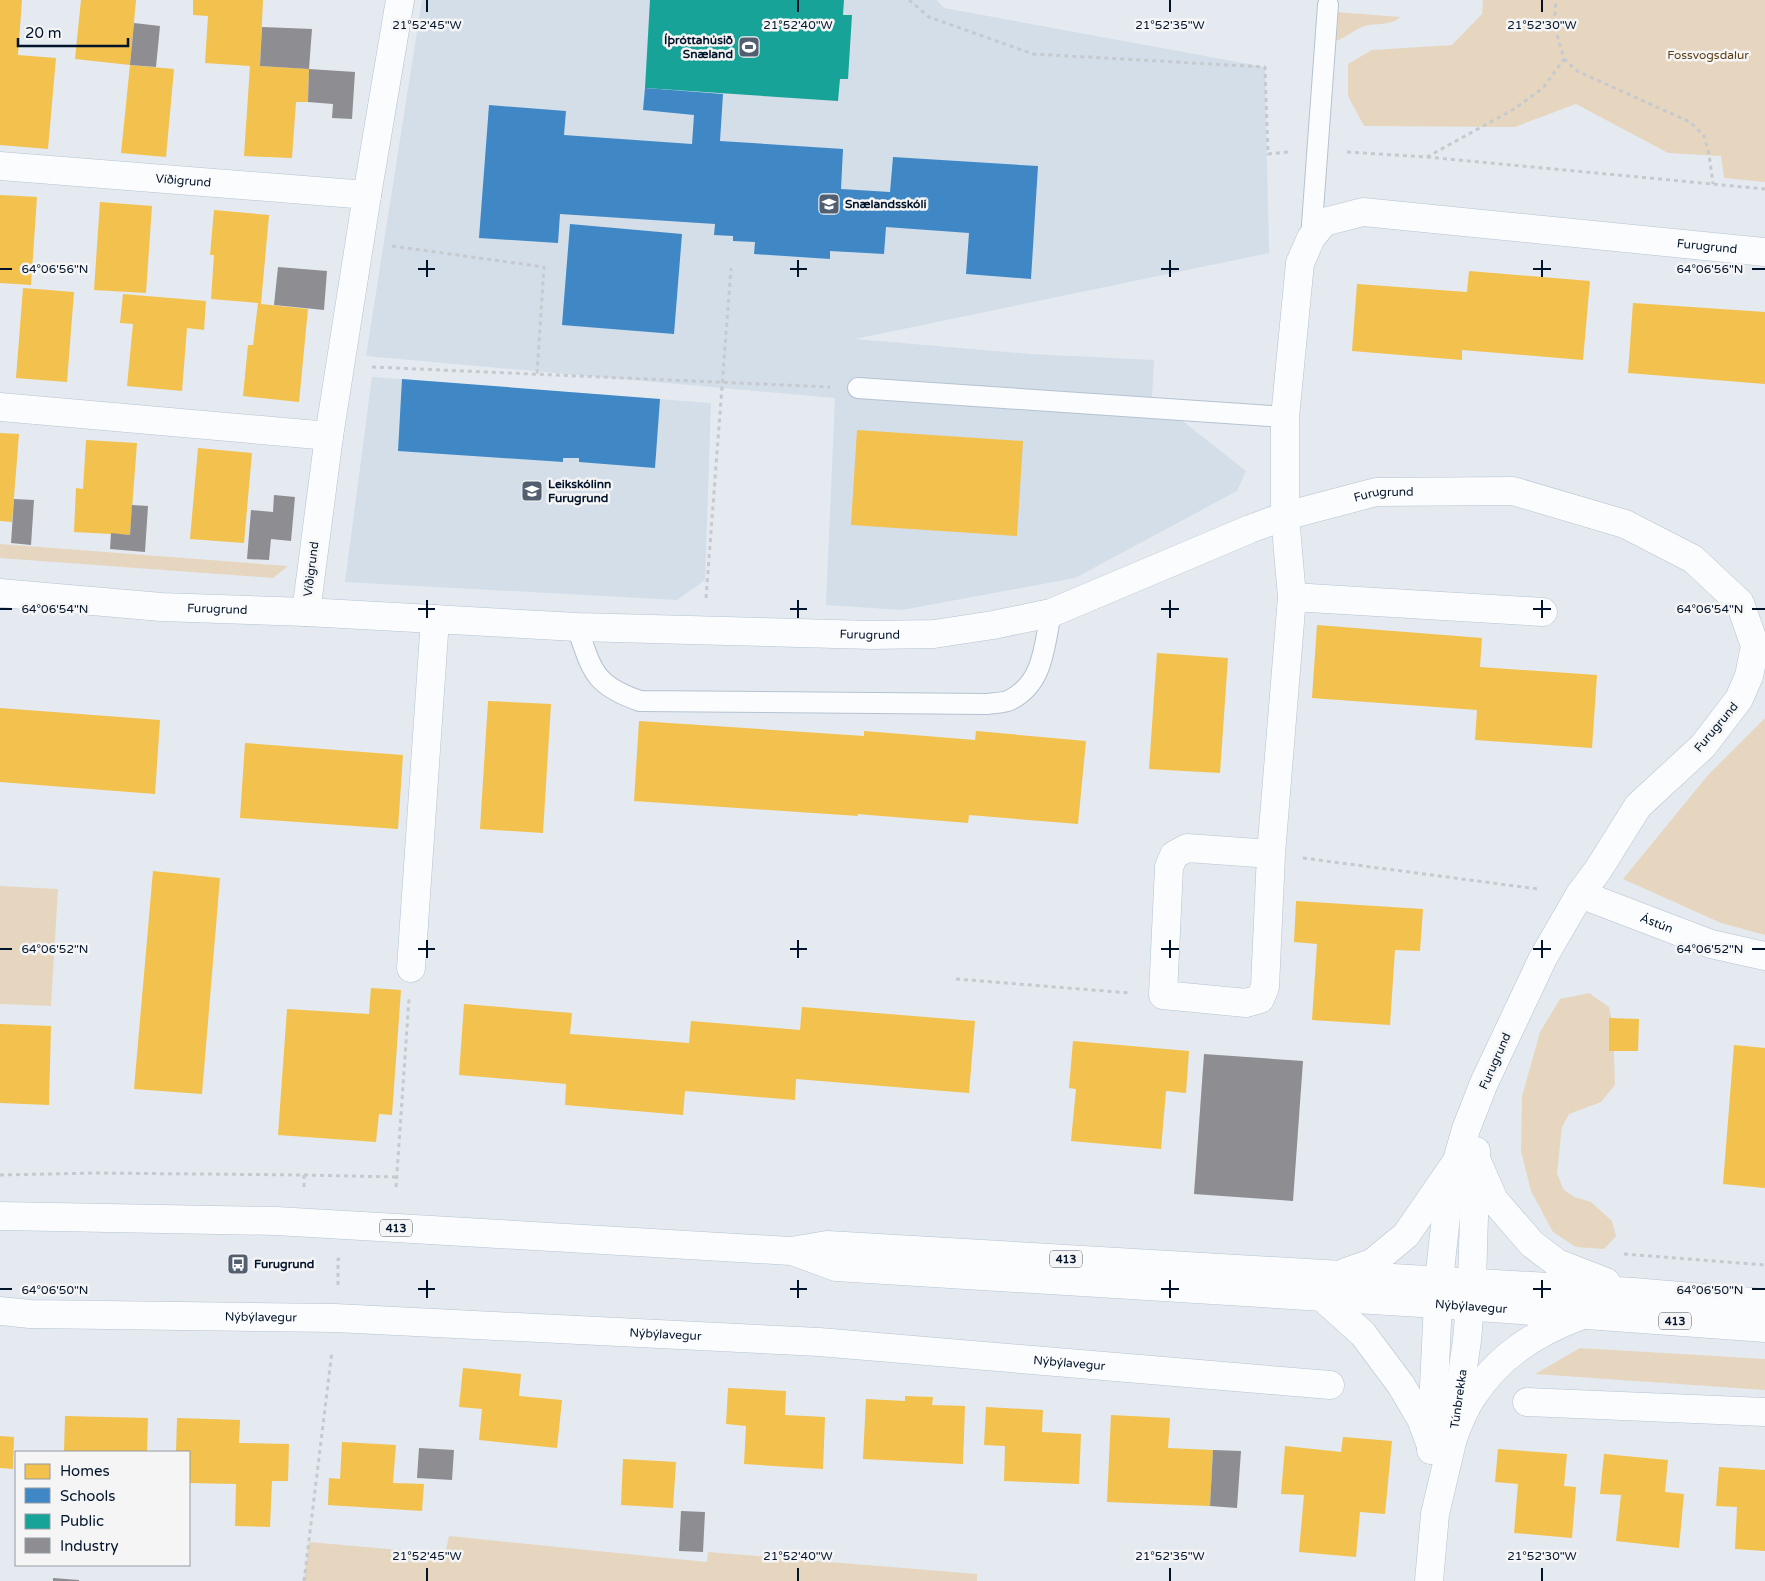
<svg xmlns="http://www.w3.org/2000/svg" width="1765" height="1581" font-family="'Varela Round',sans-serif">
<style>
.built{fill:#d3dee9}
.green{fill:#e6d6c0}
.homes{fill:#f2c14e}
.schools{fill:#3f88c5}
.public{fill:#17a398}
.industry{fill:#8d8d92}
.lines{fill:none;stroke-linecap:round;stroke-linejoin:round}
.lane-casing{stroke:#b5c2d1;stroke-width:22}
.street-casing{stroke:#b5c2d1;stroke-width:29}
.secondary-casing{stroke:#b5c2d1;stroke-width:29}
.primary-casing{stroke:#b5c2d1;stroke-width:29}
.path{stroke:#c6cace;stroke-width:3;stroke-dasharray:4 4;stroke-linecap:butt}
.lane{stroke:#fbfcfd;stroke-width:20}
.street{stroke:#fbfcfd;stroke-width:28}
.secondary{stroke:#fbfcfd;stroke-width:28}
.primary{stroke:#fbfcfd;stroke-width:28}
.ticks{fill:none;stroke:#02142b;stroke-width:2}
.labels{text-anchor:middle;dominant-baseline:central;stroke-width:5;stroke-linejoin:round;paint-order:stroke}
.shield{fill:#f5f5f5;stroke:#4b5868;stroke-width:1}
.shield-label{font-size:11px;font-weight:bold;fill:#02142b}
.poi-label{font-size:12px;font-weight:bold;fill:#02142b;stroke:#f5f5f5;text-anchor:start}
.park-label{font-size:12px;fill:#5b3e11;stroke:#f5f5f5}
.street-label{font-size:12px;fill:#02142b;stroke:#f5f5f5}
.ticks-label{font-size:12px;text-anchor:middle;fill:#02142b;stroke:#f5f5f5;stroke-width:5;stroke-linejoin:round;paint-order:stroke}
</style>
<rect width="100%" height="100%" fill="#e4eaf0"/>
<path class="built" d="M422 0H937L944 8 1265 67 1269 253 855 339 1030 354 1154 360 1152 397 1246 471 1237 491 1075 578 902 610 826 605 835 398 366 356Z
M372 377 711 403 705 580 677 600 345 582Z"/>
<path class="green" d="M1483 0H1765V182L1724 178 1721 156 1668 153 1576 104 1515 127 1364 126 1348 96V64L1372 50 1452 45 1482 14Z
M1336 12 1400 17C1391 26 1376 23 1365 26 1354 29 1346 38 1336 41L1333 39Z
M0 544 288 566 273 578 0 558Z
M1765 718V935L1721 923 1623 879 1708 775Z
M0 886 58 889 51 1006 0 1004Z
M1589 993 1609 1007 1613 1025 1615 1085 1601 1102 1569 1114 1562 1127 1557 1173 1563 1189 1574 1197 1591 1202 1612 1221 1616 1236 1604 1249 1576 1247 1553 1232 1531 1191 1521 1151 1522 1096 1540 1032 1560 999Z
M1580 1348 1765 1359V1390L1535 1374Z
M449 1536 707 1562 708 1552 977 1574V1581H304L309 1542 445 1554Z"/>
<path class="homes" d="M0 0H22L18 55 56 58 48 149 0 145Z
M81 0H136L130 65 75 59Z
M193 0H263L260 66 309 69 308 102H296L292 158 244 156 250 66 205 63 208 16 193 15Z
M130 65 174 69 166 157 121 153Z
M0 195 37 197 31 285 0 283Z
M100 202 152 206 146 293 94 290Z
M214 210 269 215 261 304 308 309 299 402 243 396 248 345H253L258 303 211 299 214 255H210Z
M1469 271 1590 281 1583 360 1462 350V360L1352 351 1357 284 1467 292Z
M23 288 74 292 67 382 16 378Z
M123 294 206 301 204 330 187 328 182 391 127 386 133 324 120 323Z
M1633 303 1765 312V384L1628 373Z
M857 430 1023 441 1017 536 851 525Z
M0 433 19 434 12 522 0 521Z
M86 440 137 443 130 535 74 532 76 488 83 489Z
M198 448 252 453 244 543 190 539Z
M1317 625 1482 638 1480 667 1597 675 1592 748 1475 740 1477 710 1312 698Z
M1157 653 1228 658 1220 773 1149 769Z
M488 701 551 704 543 833 480 829Z
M0 708 160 720 155 794 0 782Z
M639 721 864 736V731L975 740 976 731 1086 741 1078 824 969 815 968 823 857 814 858 816 634 801Z
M245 743 403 755 398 829 240 818Z
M153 871 220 878 202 1094 134 1089Z
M1296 901 1423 909 1420 951 1395 950 1390 1025 1312 1020 1317 944 1294 942Z
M371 988 401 990 392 1115 379 1114 376 1142 278 1135 287 1009 369 1014Z
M464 1004 572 1013 570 1034 689 1043 691 1021 800 1030 802 1007 975 1021 969 1093 796 1079 795 1100 685 1091 683 1115 565 1105 566 1084 459 1075Z
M1609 1018 1639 1019 1638 1051H1609Z
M0 1024 51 1026 49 1105 0 1103Z
M1073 1041 1189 1051 1186 1093 1166 1091 1161 1149 1071 1141 1076 1089 1069 1088Z
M1734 1045 1765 1048V1188L1723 1184Z
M463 1368 521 1374 519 1396 562 1400 557 1448 479 1440 482 1409 459 1407Z
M728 1388 786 1391 785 1415 825 1417 823 1469 744 1464 746 1426 726 1424Z
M905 1396 933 1397 932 1405 965 1406 963 1464 863 1459 866 1399 905 1401Z
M986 1407 1043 1410 1042 1432 1081 1434 1079 1484 1004 1481 1005 1446 984 1445Z
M1111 1415 1170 1418 1168 1448 1213 1450 1210 1506 1107 1502Z
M65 1416 148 1418 147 1452H64Z
M177 1418 240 1420 239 1443 289 1444 288 1481H272L270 1527 235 1526 236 1484 189 1483V1452H176Z
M0 1436 14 1437 13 1469 0 1468Z
M1343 1437 1392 1441 1385 1514 1360 1512 1356 1557 1299 1552 1304 1495 1281 1494 1285 1446 1341 1452Z
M342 1442 396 1445 393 1483 424 1484 422 1511 328 1505 329 1478 340 1479Z
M1498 1449 1567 1454 1564 1486 1576 1487 1572 1538 1514 1533 1518 1484 1495 1482Z
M1604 1454 1668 1460 1665 1492 1684 1494 1679 1548 1616 1541 1621 1495 1600 1494Z
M623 1459 676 1462 673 1508 621 1505Z
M1719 1467 1765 1470V1551L1735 1549 1737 1507 1716 1506Z"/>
<path class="schools" d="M645 88 723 94 720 141 843 149 841 189 890 192 893 157 1038 166 1031 279 966 274 969 233 886 227 884 254 830 251V259L754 254 755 242 733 241V236L714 235 715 224 560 214 558 243 479 238 489 105 566 111 564 135 692 144 694 115 643 110Z
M570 224 682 234 674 334 562 325Z
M402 379 660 399 655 468 579 462V458H563V462L398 451Z"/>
<path class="public" d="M650 0H844L843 15H852L848 79H840L838 101 645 88Z"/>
<path class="industry" d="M134 23 160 26 156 67 130 65Z
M262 27 312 29 309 69 260 66Z
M309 69 355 72 352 119 332 118 333 104 308 102Z
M278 267 327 271 324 310 274 305Z
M274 495 295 497 291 541 271 539 269 560 247 559 251 510 273 512Z
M14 499 34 500 31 545 11 543Z
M132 505 148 506 145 552 110 549 111 533 130 535Z
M1204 1054 1303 1061 1293 1201 1194 1194Z
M419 1448 454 1450 452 1480 417 1478Z
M1213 1450 1241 1451 1237 1508 1210 1506Z
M681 1511 705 1512 703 1552 679 1551Z
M53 1578 79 1580V1581H53Z"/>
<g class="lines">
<g class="lane-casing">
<path id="lane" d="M1311 238 1328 5
M858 388 1285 417
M577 627C592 670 593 685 640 701L987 704C994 703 1004 703 1010 700 1044 683 1044 646 1051 613"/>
</g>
<g class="street-casing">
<g id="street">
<path id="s1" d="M0 166 367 195 329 436 306 612"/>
<path d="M367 195 400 0"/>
<path d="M0 407 329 436"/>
<path id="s2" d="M0 593 161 607 306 612 577 627 872 635 934 634 993 625 1051 613 1250 529 1285 516 1376 492 1513 491 1625 524 1693 559 1740 603 1755 646 1749 676 1739 699 1703 746 1638 806 1598 870 1580 894 1543 958 1484 1083 1466 1129 1457 1161 1448 1199 1439 1280"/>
<path d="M1292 597 1543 612"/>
<path id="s3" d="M1271 854 1187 848 1174 855 1169 867 1163 995 1246 1003 1260 999 1265 987 1271 854 1292 597 1285 516V417L1300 263 1311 238 1324 222 1363 212 1765 252"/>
<path id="s4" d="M1580 894 1711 944 1765 956"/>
<path d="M411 968 435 619"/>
<path d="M1472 1282 1476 1151"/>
<path id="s5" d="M0 1311 30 1314 335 1318 819 1342 1330 1385"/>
<path d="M1527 1402 1765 1412"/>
</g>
</g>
<g class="secondary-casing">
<g id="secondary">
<path d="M1431 1450 1439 1281"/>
<path id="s6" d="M1429 1581 1435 1514 1453 1438 1467 1340 1472 1283"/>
</g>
</g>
<g class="primary-casing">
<g id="primary">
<path d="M1475 1157 1494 1200 1532 1244 1557 1263 1606 1282"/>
<path d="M0 1216 276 1221 791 1251 827 1245 1633 1292 1765 1303"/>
<path id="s7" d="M795 1252 836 1267 1437 1304 1765 1328"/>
<path d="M1346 1272 1372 1263 1406 1235 1457 1161"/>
<path d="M1323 1298 1363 1334 1401 1385 1421 1419 1431 1446"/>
<path d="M1453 1438C1458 1425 1463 1411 1471 1399 1497 1357 1535 1333 1580 1316"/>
</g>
</g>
<path class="path" d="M909 0 929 17 1033 54 1265 67 1268 154 1288 152
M1564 59 1577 71 1690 122 1704 136 1709 154 1713 184
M1347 152 1427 157 1514 109 1543 88 1564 59 1554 24 1556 0
M1427 157 1765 189
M392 246 544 267 537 374
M372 367 830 387
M706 598 731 268
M1303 858 1538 889
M956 979 1130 993
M0 1175 94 1173 304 1175V1190
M304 1175 397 1177
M396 1187 409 999
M1624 1254 1765 1265
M338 1285V1259H341
M304 1581 332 1351"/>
<use href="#lane" class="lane"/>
<use href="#street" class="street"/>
<use href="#secondary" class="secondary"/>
<use href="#primary" class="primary"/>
</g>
<path class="ticks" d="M427 0V12M798 0V12M1170 0V12M1542 0V12M427 260V277M798 260V277M1170 260V277M1542 260V277M0 269H12M418 269H435M790 269H807M1161 269H1179M1533 269H1551M1752 269H1765M427 600V618M798 600V618M1170 600V618M1542 600V618M0 609H12M418 609H435M790 609H807M1161 609H1179M1533 609H1551M1752 609H1765M427 940V958M798 940V958M1170 940V958M1542 940V958M0 949H12M418 949H435M790 949H807M1161 949H1179M1533 949H1551M1752 949H1765M427 1280V1298M798 1280V1298M1170 1280V1298M1542 1280V1298M0 1289H12M418 1289H435M790 1289H807M1161 1289H1179M1533 1289H1551M1752 1289H1765M427 1568V1581M798 1568V1581M1170 1568V1581M1542 1568V1581"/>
<defs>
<g id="stadium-square" transform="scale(1.125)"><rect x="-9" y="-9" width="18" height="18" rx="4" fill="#515f70" stroke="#f5f5f5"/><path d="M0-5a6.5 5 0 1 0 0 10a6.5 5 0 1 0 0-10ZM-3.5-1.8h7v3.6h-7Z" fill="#fff"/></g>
<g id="school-square" transform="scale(1.125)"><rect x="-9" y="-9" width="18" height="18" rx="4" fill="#515f70" stroke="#f5f5f5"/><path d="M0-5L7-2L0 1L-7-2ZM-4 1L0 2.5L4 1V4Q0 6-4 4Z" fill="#fff"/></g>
<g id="bus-square" transform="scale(1.125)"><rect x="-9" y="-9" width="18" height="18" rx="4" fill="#515f70" stroke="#f5f5f5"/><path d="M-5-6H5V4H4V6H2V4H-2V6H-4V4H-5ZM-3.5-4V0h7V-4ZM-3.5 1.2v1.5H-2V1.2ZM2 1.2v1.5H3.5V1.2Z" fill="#fff"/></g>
</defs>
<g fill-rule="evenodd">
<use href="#stadium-square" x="749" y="47"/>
<use href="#school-square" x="829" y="204"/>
<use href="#school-square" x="532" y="491"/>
<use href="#bus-square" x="238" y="1264"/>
</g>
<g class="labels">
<g class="shield">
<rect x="380" y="1219.5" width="32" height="17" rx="4"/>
<rect x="1050" y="1250.5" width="32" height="17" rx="4"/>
<rect x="1659" y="1312.5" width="32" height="17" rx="4"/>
</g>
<g class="shield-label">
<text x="396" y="1228">413</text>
<text x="1066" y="1259">413</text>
<text x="1675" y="1321">413</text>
</g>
<g class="poi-label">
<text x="733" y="40" text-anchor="end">Íþróttahúsið<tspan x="733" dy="14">Snæland</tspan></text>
<text x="845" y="204">Snælandsskóli</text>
<text x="548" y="484">Leikskólinn<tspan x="548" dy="14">Furugrund</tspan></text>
<text x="254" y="1264">Furugrund</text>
</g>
<g class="park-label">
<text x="1708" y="55">Fossvogsdalur</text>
</g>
<g class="street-label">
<text stroke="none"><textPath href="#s1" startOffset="184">Víðigrund</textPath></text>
<text stroke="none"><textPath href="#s3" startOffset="1511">Furugrund</textPath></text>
<text stroke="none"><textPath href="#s2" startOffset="1409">Furugrund</textPath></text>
<text transform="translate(311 569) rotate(-83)">Víðigrund</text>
<text stroke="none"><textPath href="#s2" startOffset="218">Furugrund</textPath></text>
<text stroke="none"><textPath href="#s2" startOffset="871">Furugrund</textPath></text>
<text transform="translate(1716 727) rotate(-50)">Furugrund</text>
<text stroke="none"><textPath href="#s4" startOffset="82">Ástún</textPath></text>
<text transform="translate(1495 1061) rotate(-66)">Furugrund</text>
<text stroke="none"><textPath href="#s7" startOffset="680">Nýbýlavegur</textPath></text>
<text stroke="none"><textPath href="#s5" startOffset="261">Nýbýlavegur</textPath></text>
<text stroke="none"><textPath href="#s5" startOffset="666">Nýbýlavegur</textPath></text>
<text stroke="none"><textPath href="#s5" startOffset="1071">Nýbýlavegur</textPath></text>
<text stroke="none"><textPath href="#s6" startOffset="185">Túnbrekka</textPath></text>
</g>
</g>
<g class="ticks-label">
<text x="427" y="29">21°52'45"W</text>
<text x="798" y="29">21°52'40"W</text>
<text x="1170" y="29">21°52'35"W</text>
<text x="1542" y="29">21°52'30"W</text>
<text x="55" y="273">64°06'56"N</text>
<text x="1710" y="273">64°06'56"N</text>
<text x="55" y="613">64°06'54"N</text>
<text x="1710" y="613">64°06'54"N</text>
<text x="55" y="953">64°06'52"N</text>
<text x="1710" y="953">64°06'52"N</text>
<text x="55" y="1294">64°06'50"N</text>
<text x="1710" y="1294">64°06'50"N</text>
<text x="427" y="1560">21°52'45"W</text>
<text x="798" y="1560">21°52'40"W</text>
<text x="1170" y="1560">21°52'35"W</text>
<text x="1542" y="1560">21°52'30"W</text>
</g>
<rect x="15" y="1451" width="175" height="115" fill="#f5f5f5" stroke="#949ba4"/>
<rect x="25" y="1464" width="25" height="15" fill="#f2c14e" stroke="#949ba4"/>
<text x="60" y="1476" font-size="15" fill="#02142b">Homes</text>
<rect x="25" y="1488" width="25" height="15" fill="#3f88c5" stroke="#949ba4"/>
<text x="60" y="1501" font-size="15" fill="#02142b">Schools</text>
<rect x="25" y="1514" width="25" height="15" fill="#17a398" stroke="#949ba4"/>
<text x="60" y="1526" font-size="15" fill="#02142b">Public</text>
<rect x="25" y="1538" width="25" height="15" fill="#8d8d92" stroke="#949ba4"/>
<text x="60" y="1551" font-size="15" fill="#02142b">Industry</text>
<path d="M18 38v8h110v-8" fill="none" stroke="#02142b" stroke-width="2.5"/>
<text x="25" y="38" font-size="15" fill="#02142b" stroke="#f5f5f5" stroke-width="4" paint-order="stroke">20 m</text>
</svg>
